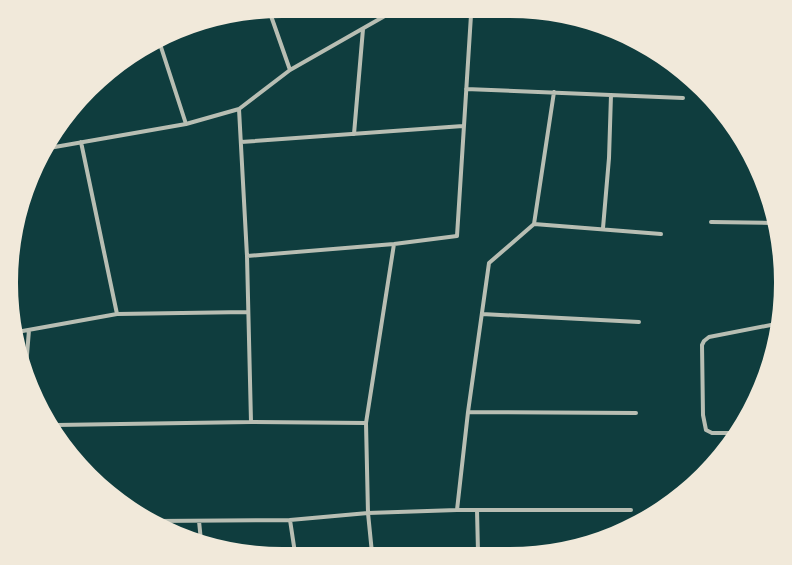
<svg xmlns="http://www.w3.org/2000/svg" width="792" height="565" font-family="'IBM Plex Serif',serif">
<style>
.lines{fill:none;stroke-linecap:round;stroke-linejoin:round}
.minor{stroke:#b8beb3;stroke-width:4}
</style>
<rect width="100%" height="100%" fill="#0f3d3e"/>
<g class="lines">
<path class="minor" d="M270 13 290 70
M558 16 564 17
M160 44 186 124
M466 89 683 98
M239 109 247 256 251 422
M354 134 363 29
M737 137H738
M81 142 117 314
M241 142 463 126
M49 148 186 124 239 109 290 70 390 13
M711 222 773 223
M534 224 661 234
M603 228 609 158 611 95
M247 256 394 244 457 236 471 15
M482 314 639 322
M17 332 117 314 247 312
M26 367 29 330
M468 412 636 413
M56 425 251 422 366 423
M734 433H712L706 430 703 415 702 345 704 341 709 337 776 324
M457 510 468 412 489 263 534 224 554 92
M477 510 478 552
M290 520 295 553
M154 521 290 520 368 513 457 510H631
M199 521 201 541
M372 553 368 513 366 423 394 244"/>
</g>
<path d="M0 0H792V565H0ZM282 18H510A264 264 0 0 1 774 282V283A264 264 0 0 1 510 547H282A264 264 0 0 1 18 283V282A264 264 0 0 1 282 18Z" fill="#f1e9da" fill-rule="evenodd"/>
</svg>
